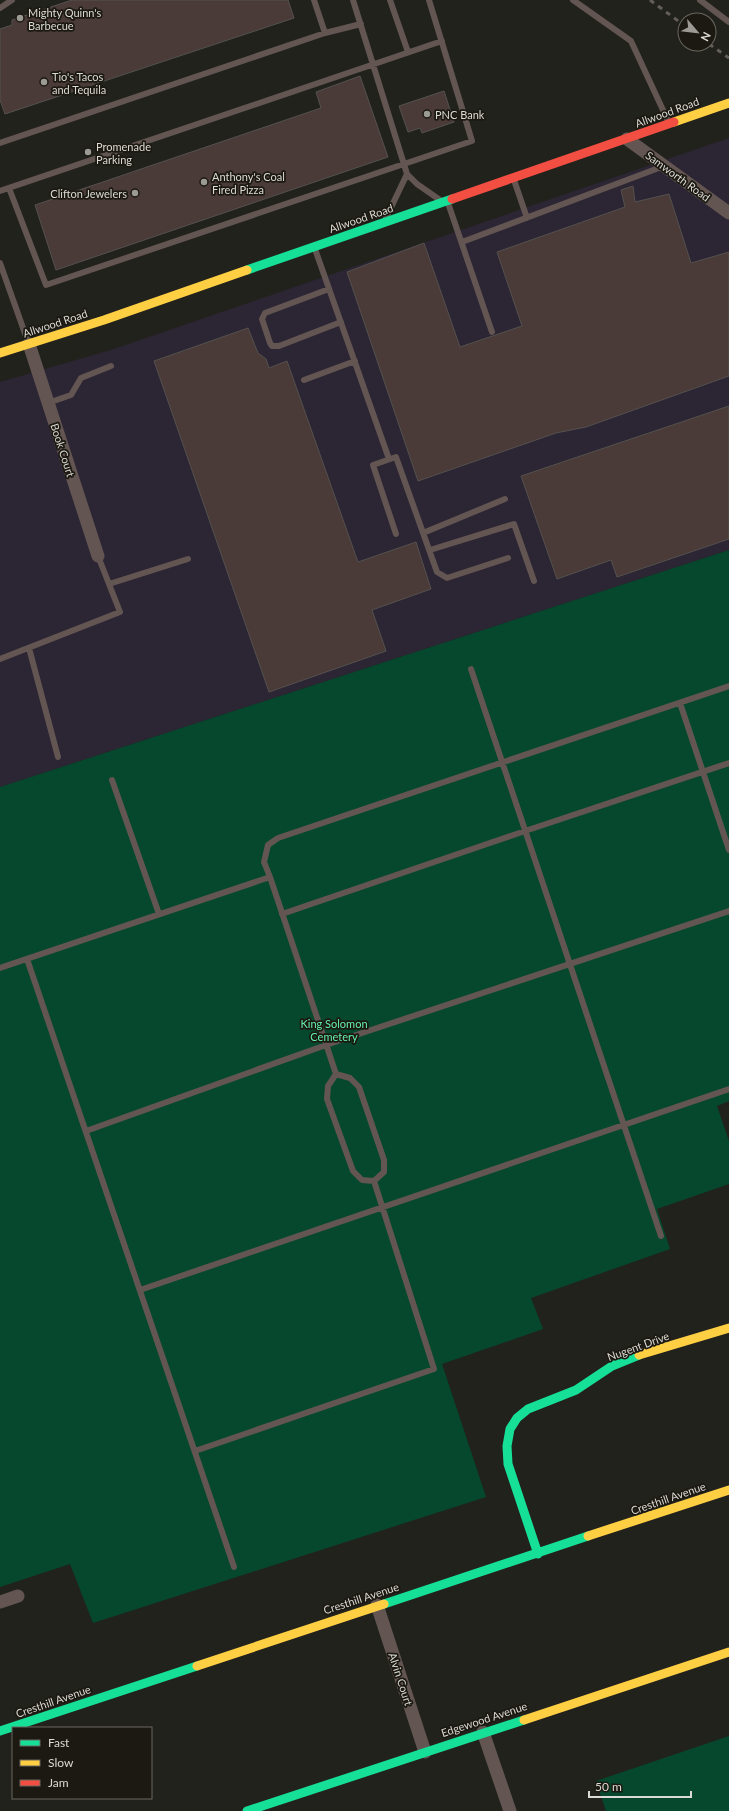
<svg xmlns="http://www.w3.org/2000/svg" width="729" height="1811" font-family="Lato,sans-serif">
<style>
.industrial{fill:#2c2533}
.green{fill:#05482d}
.building{fill:#4a3b38;stroke:#54514f}
.lines{fill:none;stroke-linecap:round;stroke-linejoin:round}
.lane{stroke:#625552;stroke-width:6}
.street{stroke:#625552;stroke-width:13}
.fast{stroke:#16e098;stroke-width:9}
.slow{stroke:#ffcf43;stroke-width:9}
.jam{stroke:#f24e42;stroke-width:9}
.rail{stroke:#635e59;stroke-width:3;stroke-dasharray:5 5;stroke-linecap:butt}
.poi-dot{fill:#9b9a95;stroke:#1b1911;stroke-width:1.5}
.labels{text-anchor:middle;dominant-baseline:central;stroke-width:3.5;stroke-linejoin:round;paint-order:stroke}
.poi-label{font-size:11px;fill:#dcdad5;stroke:#1b1911;text-anchor:start}
.street-label{font-size:11px;fill:#dcdad5;stroke:#1b1911}
.park-label{font-size:11px;fill:#62f1ad;stroke:#1b1911}
</style>
<rect width="100%" height="100%" fill="#22221d"/>
<path class="industrial" d="M729 138V550L0 787V382L114 349Z"/>
<path class="green" d="M729 550V1101L717 1106 729 1141V1184L657 1209 670 1249 531 1298 543 1329 442 1364 486 1497 93 1623 70 1564 0 1587V787Z
M729 1736V1811H606L596 1781Z"/>
<path class="building" d="M72 0H288L294 18 5 114 0 100V29L12 25V20Z
M360 76 388 157 56 270 35 205 321 108 316 92Z
M444 91 454 122 422 133 420 128 408 132 399 106Z
M633 186 635 202 669 194 691 263 729 252V376L586 427 556 433 418 481 347 272 424 243 460 347 522 326 497 252 625 207 621 190Z
M248 328 258 353 266 359 269 368 287 361 358 562 416 542 431 589 372 610 386 651 269 692 154 361Z
M729 406V539L617 577 611 560 557 579 521 476Z"/>
<g class="lines">
<path class="lane" d="M314 0 325 33
M353 0 407 174 417 184 440 200
M390 0 408 52
M573 0 631 41 669 123
M700 0 729 22
M0 8 12 0
M0 143 325 33 361 24
M514 180 527 218
M9 188 46 285 472 141 429 0
M0 191 442 41
M448 203 492 332
M386 218 407 174
M462 242 664 166
M315 249 389 459
M0 263 28 342
M329 289 265 313 262 319 270 343 272 346H279L341 322
M304 380 355 361
M48 403 71 395 81 378 111 366
M423 533 505 499
M396 534 373 465 396 457 437 572 447 578 508 558
M430 550 514 524 534 581
M109 584 188 559
M29 648 58 757
M0 659 120 612 98 556
M471 669 661 1236
M680 703 729 850
M112 780 159 914
M270 877 336 1074
M282 914 525 831 729 763
M27 959 234 1567
M0 968 270 877 264 862 268 845 278 838 729 686
M336 1074 350 1078 359 1087 384 1160V1172L374 1181 362 1180 353 1171 327 1099 328 1086Z
M86 1131 326 1045 729 911
M140 1290 729 1089
M195 1451 434 1369 374 1181"/>
<path class="street" d="M627 139 729 213
M29 344 98 556
M0 1602 18 1596
M377 1605 425 1752
M483 1732 510 1811"/>
<path class="fast" d="M247 270 452 199
M538 1554 508 1464 507 1446 510 1429 517 1418 528 1409 576 1390 612 1366 639 1355
M384 1604 588 1536
M0 1731 197 1666
M247 1811 524 1720"/>
<path class="slow" d="M674 122 729 103
M0 353 104 320 247 270
M639 1355 729 1328
M588 1536 729 1490
M197 1666 384 1604
M524 1720 729 1652"/>
<path class="jam" d="M452 199 674 122"/>
<path class="rail" d="M650 0 685 26
M709 44 729 58"/>
</g>
<g class="poi-dot">
<circle cx="20" cy="18" r="4"/>
<circle cx="44" cy="82" r="4"/>
<circle cx="427" cy="114" r="4"/>
<circle cx="88" cy="152" r="4"/>
<circle cx="204" cy="182" r="4"/>
<circle cx="135" cy="193" r="4"/>
</g>
<g class="labels">
<g class="poi-label">
<text x="28" y="12">Mighty Quinn's<tspan x="28" dy="13">Barbecue</tspan></text>
<text x="52" y="76">Tio's Tacos<tspan x="52" dy="13">and Tequila</tspan></text>
<text x="435" y="114">PNC Bank</text>
<text x="96" y="146">Promenade<tspan x="96" dy="13">Parking</tspan></text>
<text x="212" y="176">Anthony's Coal<tspan x="212" dy="13">Fired Pizza</tspan></text>
<text x="127" y="193" text-anchor="end">Clifton Jewelers</text>
</g>
<g class="street-label">
<text transform="translate(667 112) rotate(-20)">Allwood Road</text>
<text transform="translate(678 176) rotate(36)">Samworth Road</text>
<text transform="translate(361 218) rotate(-19)">Allwood Road</text>
<text transform="translate(55 323) rotate(-18)">Allwood Road</text>
<text transform="translate(63 450) rotate(72)">Book Court</text>
<text transform="translate(638 1346) rotate(-20)">Nugent Drive</text>
<text transform="translate(668 1498) rotate(-19)">Cresthill Avenue</text>
<text transform="translate(361 1598) rotate(-18)">Cresthill Avenue</text>
<text transform="translate(401 1679) rotate(72)">Alvin Court</text>
<text transform="translate(53 1701) rotate(-19)">Cresthill Avenue</text>
<text transform="translate(484 1719) rotate(-18)">Edgewood Avenue</text>
</g>
<g class="park-label">
<text x="334" y="1023">King Solomon<tspan x="334" dy="13">Cemetery</tspan></text>
</g>
</g>
<rect x="12" y="1727" width="140" height="72" fill="#1b1911" stroke="#68665f"/>
<rect x="20" y="1740" width="20" height="6" fill="#16e098" stroke="#68665f"/>
<text x="48" y="1747" font-size="12" fill="#dcdad5">Fast</text>
<rect x="20" y="1760" width="20" height="6" fill="#ffcf43" stroke="#68665f"/>
<text x="48" y="1767" font-size="12" fill="#dcdad5">Slow</text>
<rect x="20" y="1780" width="20" height="6" fill="#f24e42" stroke="#68665f"/>
<text x="48" y="1787" font-size="12" fill="#dcdad5">Jam</text>
<g transform="translate(697 32) rotate(118)"><circle r="19" fill="#1b1911" stroke="#68665f"/>
<path d="M0-3L7 15L0 10L-7 15Z" fill="#9b9a95"/>
<text y="-6" font-size="11" font-weight="bold" text-anchor="middle" fill="#dcdad5">N</text>
</g>
<path d="M589 1791v6h102v-6" fill="none" stroke="#dcdad5" stroke-width="2"/>
<text x="595" y="1791" font-size="12" fill="#dcdad5" stroke="#1b1911" stroke-width="3" paint-order="stroke">50 m</text>
</svg>
